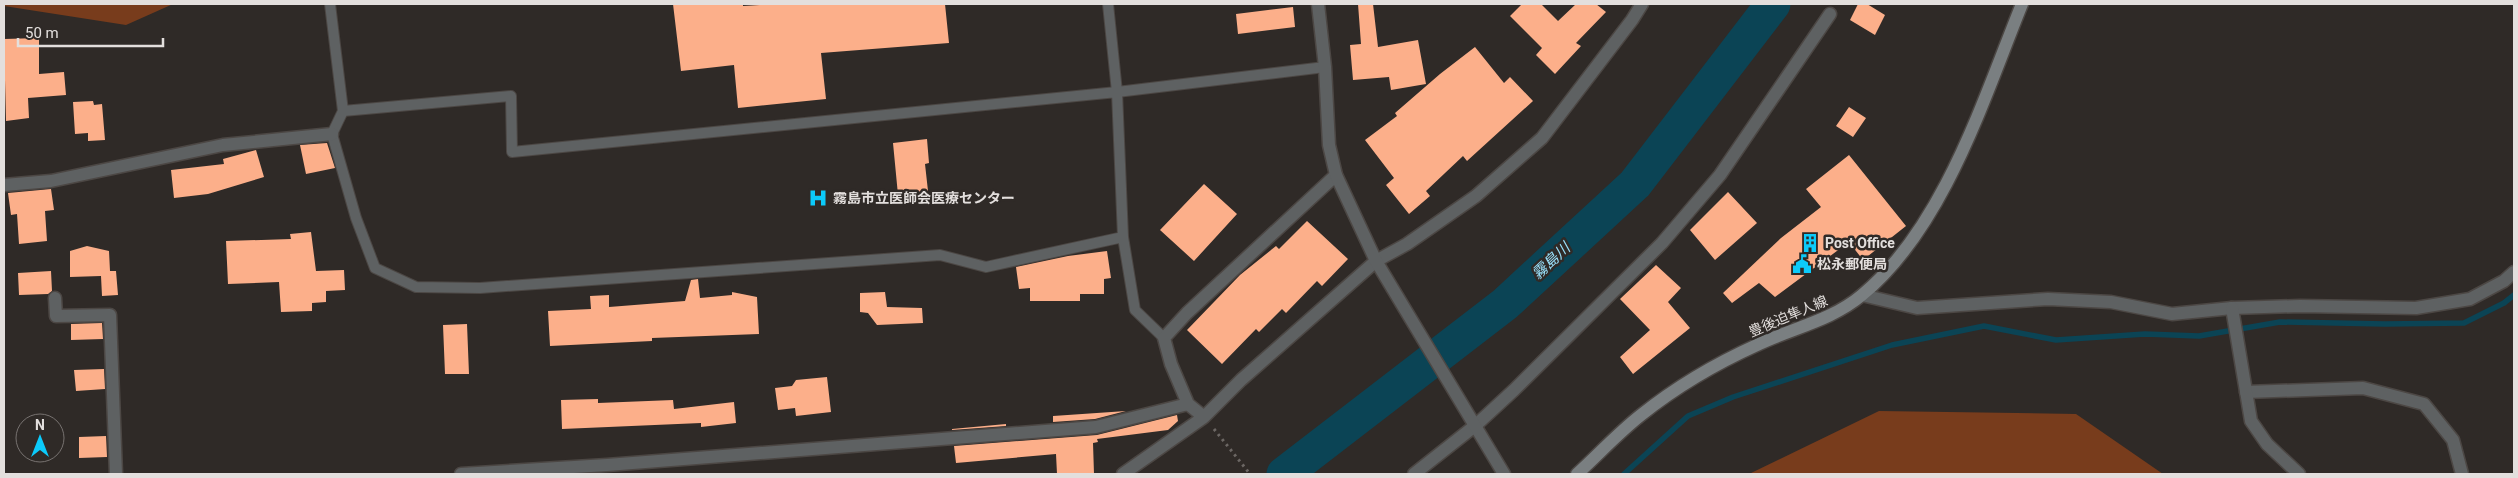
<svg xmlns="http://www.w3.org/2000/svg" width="2518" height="478" font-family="Roboto,'Noto Sans JP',sans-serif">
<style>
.green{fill:#783c1c}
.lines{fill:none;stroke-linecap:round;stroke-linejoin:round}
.stream{stroke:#0b4455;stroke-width:5.5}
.river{stroke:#0b4455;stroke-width:35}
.building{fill:#fcaf8a}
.service-casing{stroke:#4c4744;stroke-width:12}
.minor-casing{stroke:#4c4744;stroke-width:15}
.tertiary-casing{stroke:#4c4744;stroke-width:15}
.secondary-casing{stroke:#4c4744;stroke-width:15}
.path{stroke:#6c6764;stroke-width:3;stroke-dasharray:2.5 4;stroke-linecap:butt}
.service{stroke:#5e6162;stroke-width:10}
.minor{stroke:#5e6162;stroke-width:12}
.tertiary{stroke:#5e6162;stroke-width:12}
.secondary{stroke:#7a7f81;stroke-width:12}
.labels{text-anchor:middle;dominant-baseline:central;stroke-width:5;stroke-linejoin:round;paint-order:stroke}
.poi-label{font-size:14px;font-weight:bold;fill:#e3dfdd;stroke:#2f2a27;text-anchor:start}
.street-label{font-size:14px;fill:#e3dfdd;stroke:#2f2a27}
.water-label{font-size:15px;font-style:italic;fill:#99e1fb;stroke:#2f2a27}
</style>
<rect width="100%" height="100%" fill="#2f2a27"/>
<path class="green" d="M4 4H173L126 25 4 6Z
M1879 411 2076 414 2163 474H1749Z"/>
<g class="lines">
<path class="stream" d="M1624 474 1688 416 1733 397 1892 345 1984 326 2056 340 2145 334 2199 336 2280 322 2385 324 2464 323 2504 303 2514 295"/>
<path class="river" d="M1284 474 1505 304 1635 184 1773 4"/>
</g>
<path class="building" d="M673 4H743V6L775 4H945L949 43 821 53 826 99 738 108 734 65 681 71Z
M1358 4H1373L1378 47 1418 40 1426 84 1391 90 1389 77 1353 80 1350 45 1361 44Z
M1522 4H1541L1558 21 1576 4H1596L1606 12 1576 43 1581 46 1555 74 1536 55 1542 48 1510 16Z
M1858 4H1867L1885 15 1875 35 1850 20Z
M1293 7 1295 27 1238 34 1236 14Z
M39 38V74L64 72 66 95 28 98 29 118 6 121 4 39Z
M1475 47 1504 83 1510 77 1533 101 1467 161 1463 156 1426 191 1430 196 1409 214 1386 185 1394 178 1365 140 1397 116 1395 113 1440 74Z
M93 101 94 105 102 104 105 140 88 141V133L75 134 73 102Z
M1849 107 1866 118 1853 137 1836 126Z
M927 139 929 163 925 164 928 191 898 195 893 143Z
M327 143 335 168 306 174 300 145Z
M256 150 264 177 208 194 174 198 171 170 224 164 223 159Z
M1849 155 1906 226 1863 260 1849 242 1775 297 1759 283 1732 303 1723 293 1781 238 1821 207 1806 189Z
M1204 184 1237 214 1194 261 1160 230Z
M51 189 54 210 45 211 47 241 19 244 17 214 11 215 8 193Z
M1728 192 1757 223 1715 260 1690 230Z
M1307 221 1348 259 1322 286 1317 281 1286 313 1282 309 1259 332 1256 329 1222 364 1187 330 1240 275 1276 246 1279 249Z
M311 232 316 271 344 270 345 290 326 291V302L312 303V311L281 312 279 282 228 284 226 241 291 239 290 234Z
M87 246 109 251 110 271H116L118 295 102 296 101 276 70 277V251Z
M1107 251 1111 278 1104 279V294H1080V301H1030V288L1019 289 1016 267 1068 256Z
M1656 265 1681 288 1668 302 1690 328 1633 374 1620 357 1650 330 1620 299Z
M51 271 52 291 48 294 19 295 18 273Z
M698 279 700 298 732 295V292L757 297 759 334 652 338V341L550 346 548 311 591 309 590 296 609 295V307L685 301 691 280Z
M885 292 887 307 922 308 923 323 877 325 868 313 860 312V293Z
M102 323 103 339 71 340V324Z
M467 324 469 374H445L443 325Z
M104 369 105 389 76 391 74 370Z
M827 377 831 412 796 416 795 408 778 410 775 388 792 386 796 380Z
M598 399V403L673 400 674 409 734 402 736 423 701 427V423L562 429 561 400Z
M1126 411 1095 419 1053 422V416Z
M1177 415 1178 421 1168 430 1097 439 1098 442 1093 443 1094 474H1057L1056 454 956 463 954 446 1097 435Z
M1006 424V426L952 430V429Z
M106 436 107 457 79 458V437Z"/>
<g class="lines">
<g class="service-casing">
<path id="service" d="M330 4 343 111
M1108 4 1117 92 1123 237 1135 310 1164 338
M1123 237 986 267 940 255 480 288 416 287 375 268 356 218 332 134 343 111 511 96 512 152 1117 92 1325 67"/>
</g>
<g class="minor-casing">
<path id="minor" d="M4 185 51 181 223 145 332 134
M1862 295 1917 308 2048 299 2111 302 2172 314 2232 308 2300 306 2416 308 2470 299 2504 281 2514 272
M55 298 56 316 110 315 116 474
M2246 392 2363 388 2424 404 2453 440 2462 474
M1204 417 1188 404 1171 364 1164 338 1187 313 1336 175
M461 474 607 465 1096 427 1188 404
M1123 474 1204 417 1241 380 1376 261 1407 244 1476 196 1542 138 1632 20 1642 4
M1414 474 1476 425 1514 390 1662 243 1720 175 1830 14"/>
</g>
<g class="tertiary-casing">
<path id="tertiary" d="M1318 4 1325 67 1329 145 1336 175 1376 261 1504 474
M2232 308 2251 421 2267 444 2299 474"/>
</g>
<g class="secondary-casing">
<path id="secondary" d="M1577 474C1598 455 1618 433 1641 415 1676 387 1715 364 1757 345 1792 328 1831 321 1862 295 1944 227 1983 100 2022 4"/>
</g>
<path class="path" d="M1214 429 1250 474"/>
<use href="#service" class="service"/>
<use href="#minor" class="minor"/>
<use href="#tertiary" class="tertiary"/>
<use href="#secondary" class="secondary"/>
</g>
<defs>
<g id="hospital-bare" transform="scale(1.5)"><path d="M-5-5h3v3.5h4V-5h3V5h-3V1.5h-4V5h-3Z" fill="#0ccafa" stroke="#2f2a27" stroke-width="2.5" paint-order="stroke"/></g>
<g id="building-bare" transform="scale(1.5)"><path d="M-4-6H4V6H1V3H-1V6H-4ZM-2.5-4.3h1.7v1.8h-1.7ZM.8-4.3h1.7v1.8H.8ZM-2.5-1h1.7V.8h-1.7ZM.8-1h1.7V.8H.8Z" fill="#0ccafa" stroke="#2f2a27" stroke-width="2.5" paint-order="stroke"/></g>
<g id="civic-bare" transform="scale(1.5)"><path d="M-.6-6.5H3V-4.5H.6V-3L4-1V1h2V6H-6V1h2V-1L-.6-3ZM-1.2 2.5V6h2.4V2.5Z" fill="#0ccafa" stroke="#2f2a27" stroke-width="2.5" paint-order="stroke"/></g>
</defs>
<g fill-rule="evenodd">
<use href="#hospital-bare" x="818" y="198"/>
<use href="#building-bare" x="1810" y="243"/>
<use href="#civic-bare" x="1802" y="264"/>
</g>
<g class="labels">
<g class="poi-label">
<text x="833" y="198">霧島市立医師会医療センター</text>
<text x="1825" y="243">Post Office</text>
<text x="1817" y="264">松永郵便局</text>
</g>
<g class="street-label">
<text transform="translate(1788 316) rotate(-23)">豊後迫隼人線</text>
</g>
<g class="water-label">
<text transform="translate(1551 261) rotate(-43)">霧島川</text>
</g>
</g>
<rect width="2518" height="478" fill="none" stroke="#e3dfdd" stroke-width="10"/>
<g transform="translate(40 438)"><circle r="24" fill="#2f2a27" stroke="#777270"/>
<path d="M0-4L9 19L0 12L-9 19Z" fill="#0ccafa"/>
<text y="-8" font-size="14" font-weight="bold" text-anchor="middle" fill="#e3dfdd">N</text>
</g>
<path d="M18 38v8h145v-8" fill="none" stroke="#e3dfdd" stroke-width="2.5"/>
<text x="25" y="38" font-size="15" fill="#e3dfdd" stroke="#2f2a27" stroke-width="4" paint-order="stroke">50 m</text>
</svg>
